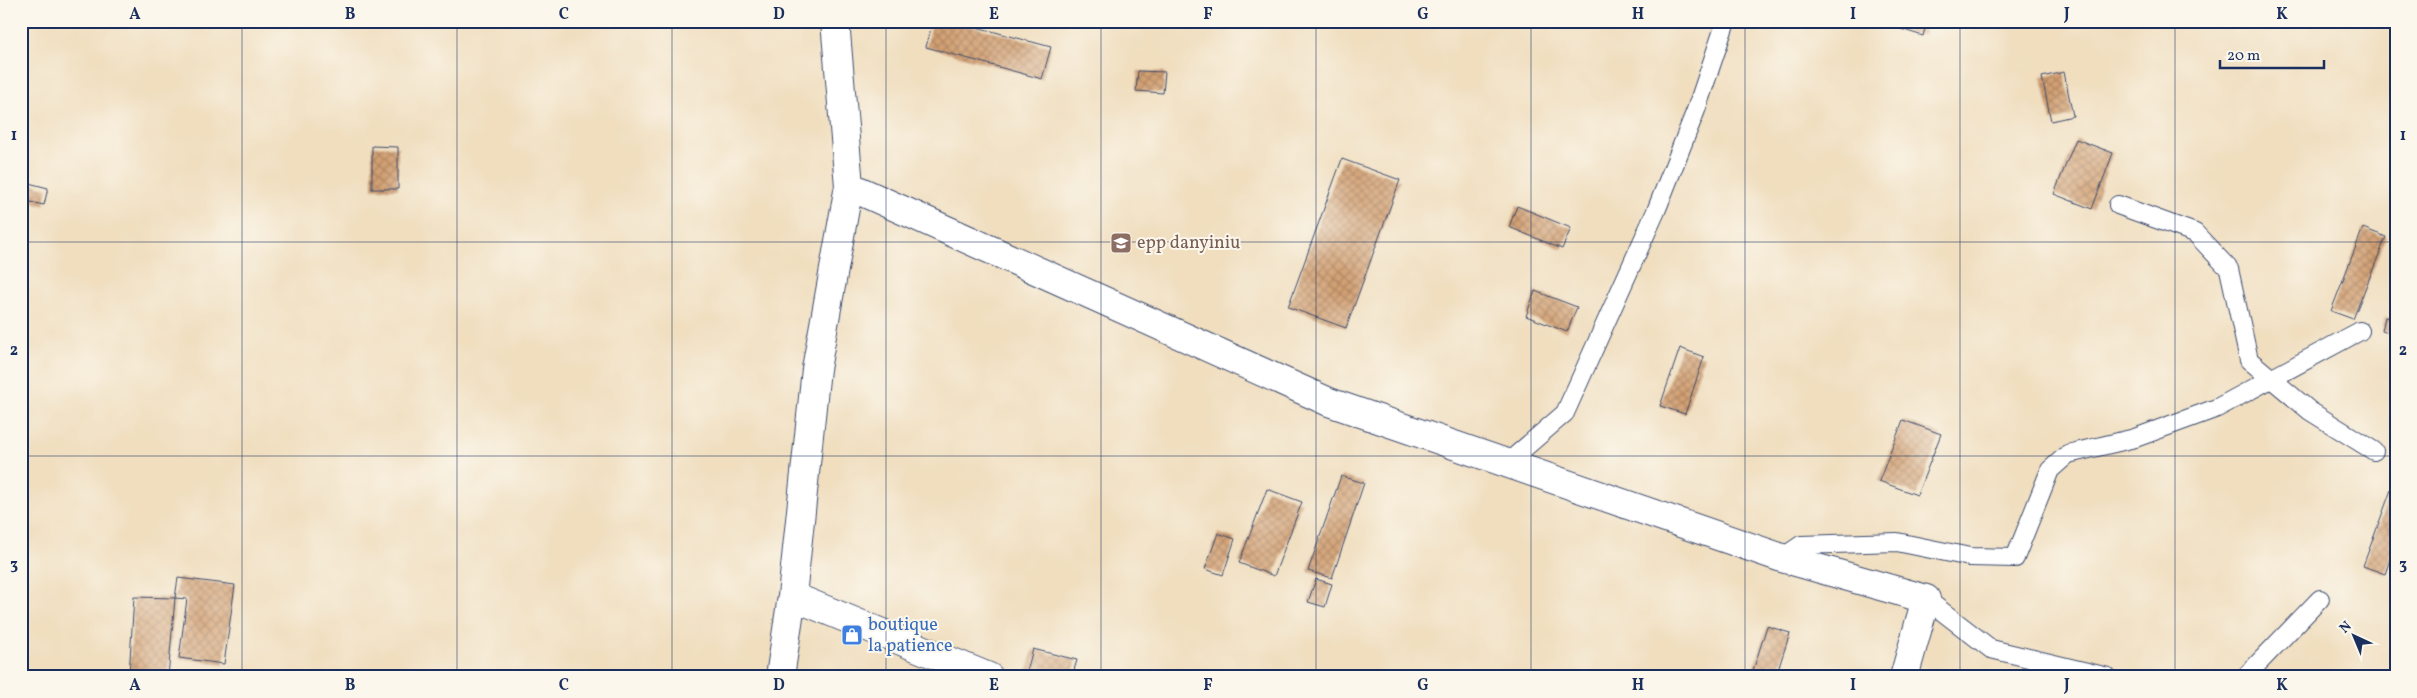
<svg xmlns="http://www.w3.org/2000/svg" width="2417" height="698" font-family="Vollkorn,serif">
<style>
.building{fill:url(#building-cross-hatch)}
.lines{fill:none;stroke-linecap:round;stroke-linejoin:round}
.service-casing{stroke:#3b496d;stroke-width:20}
.minor-casing{stroke:#3b496d;stroke-width:30}
.service{stroke:#fff;stroke-width:18}
.minor{stroke:#fff;stroke-width:28}
.grid{fill:none;stroke:#1b2f5e;stroke-width:1;stroke-opacity:0.55}
.labels{text-anchor:middle;dominant-baseline:central;stroke-width:4;stroke-linejoin:round;paint-order:stroke}
.education-label{font-size:18px;fill:#785e54;stroke:#fbf7ec;text-anchor:start}
.shop-label{font-size:18px;fill:#366cbe;stroke:#fbf7ec;text-anchor:start}
.neatline{fill:none;stroke:#1b2f5e;stroke-width:2}
.grid-label{font-size:16px;text-anchor:middle;font-weight:bold;fill:#1b2f5e}
</style>
<defs>
<pattern id="building-cross-hatch" width="8" height="8" patternUnits="userSpaceOnUse" patternTransform="scale(1.25)"><rect width="8" height="8" fill="#d3a073"/><path d="M0 0l8 8M0 8l8-8" fill="none" stroke="#aa8362"/></pattern>
</defs>
<rect width="100%" height="100%" fill="#fbf7ec"/>
<filter id="ink" filterUnits="userSpaceOnUse"><feTurbulence type="fractalNoise" baseFrequency=".02" numOctaves="2"/><feDisplacementMap in="SourceGraphic" scale="10" xChannelSelector="R" yChannelSelector="G"/><feConvolveMatrix kernelMatrix="1 2 1 2 8 2 1 2 1" color-interpolation-filters="sRGB"/></filter>
<filter id="wash" filterUnits="userSpaceOnUse"><feTurbulence type="fractalNoise" baseFrequency=".0096" numOctaves="4" result="noise"/><feDisplacementMap in="SourceGraphic" scale="20" xChannelSelector="R" yChannelSelector="G"/><feGaussianBlur stdDeviation="1.12" result="paint"/><feColorMatrix in="noise" values="0 0 0 0 0 0 0 0 0 0 0 0 0 0 0 0 0 1.4 0 .05"/><feComposite in="paint" operator="in"/></filter>
<g filter="url(#wash)">
<rect width="100%" height="100%" fill="#f0debf"/>
<g id="blocks">
<path class="building" d="M933 21H954L1051 47 1042 79 926 47Z
M1886 21H1927L1923 36 1885 24Z
M1138 71 1165 72 1163 93 1136 91Z
M2064 72 2073 116 2051 121 2042 77Z
M2076 139 2113 153 2092 209 2054 194Z
M372 146 398 147V189H372Z
M1342 159 1400 180 1346 328 1288 307Z
M21 181 48 188 44 205 21 200Z
M1517 206 1571 228 1562 249 1509 227Z
M2363 228 2386 237 2353 319 2331 311Z
M1535 291 1577 307 1567 332 1526 316Z
M2385 317 2396 319V335L2382 331Z
M1680 348 1704 357 1685 414 1660 406Z
M1903 420 1941 434 1917 495 1879 481Z
M1341 476 1364 483 1332 578 1308 571Z
M1267 489 1302 502 1274 576 1239 563Z
M2391 490 2396 491V543L2385 574 2363 566Z
M1218 533 1235 539 1223 575 1205 569Z
M178 578 235 585 224 664 179 658 187 599 175 598Z
M1316 579 1332 584 1325 607 1308 602Z
M134 597 175 598 168 677 129 675Z
M1767 626 1790 633 1778 670 1797 677H1751Z
M1033 649 1077 660 1072 677 1026 675Z"/>
</g>
</g>
<g filter="url(#ink)">
<use href="#blocks" fill-opacity="0" stroke="#3b496d" stroke-width="1"/>
<g class="lines">
<g class="service-casing">
<path id="service" d="M2118 205 2195 233 2229 269 2249 360 2310 411 2374 451
M1506 464 1565 413 1656 211 1696 110 1726 21
M1782 558 1801 545 1897 542 1970 557 2015 558 2050 470 2068 454 2135 438 2217 408 2360 331
M1926 599 1991 649 2108 677
M2245 677 2320 599"/>
</g>
<g class="minor-casing">
<path id="minor" d="M849 186 1329 402 1782 558 1926 599 1904 677
M792 596 989 677
M780 677 792 596 816 369 849 186 835 21"/>
</g>
<use href="#service" class="service"/>
<use href="#minor" class="minor"/>
</g>
</g>
<path class="grid" d="M242 21V677M457 21V677M672 21V677M886 21V677M1101 21V677M1316 21V677M1531 21V677M1745 21V677M1960 21V677M2175 21V677M21 242H2396M21 456H2396"/>
<defs>
<g id="school-square" transform="scale(1.125)"><rect x="-9" y="-9" width="18" height="18" rx="4" fill="#8d6e63" stroke="#fbf7ec"/><path d="M0-5L7-2L0 1L-7-2ZM-4 1L0 2.5L4 1V4Q0 6-4 4Z" fill="#fff"/></g>
<g id="shop-square" transform="scale(1.125)"><rect x="-9" y="-9" width="18" height="18" rx="4" fill="#3f7fe0" stroke="#fbf7ec"/><path d="M-5-2.5h2.3a2.7 3.5 0 0 1 5.4 0H5L5.5 6h-11ZM-1.5-2.5h3a1.5 2.3 0 0 0-3 0Z" fill="#fff"/></g>
</defs>
<g fill-rule="evenodd">
<use href="#school-square" x="1121" y="243"/>
<use href="#shop-square" x="852" y="635"/>
</g>
<g class="labels">
<g class="education-label">
<text x="1137" y="243">epp danyiniu</text>
</g>
<g class="shop-label">
<text x="868" y="625">boutique<tspan x="868" dy="21">la patience</tspan></text>
</g>
</g>
<rect width="2417" height="698" fill="none" stroke="#fbf7ec" stroke-width="55"/>
<g transform="translate(2354 636) rotate(316)" stroke="#fbf7ec" stroke-width="4" paint-order="stroke">
<path d="M0-4L9 19L0 12L-9 19Z" fill="#1b2f5e"/>
<text y="-8" font-size="14" font-weight="bold" text-anchor="middle" fill="#1b2f5e">N</text>
</g>
<path d="M2220 60v8h104v-8" fill="none" stroke="#1b2f5e" stroke-width="2.5"/>
<text x="2227" y="60" font-size="15" fill="#1b2f5e" stroke="#fbf7ec" stroke-width="4" paint-order="stroke">20 m</text>
<rect x="28" y="28" width="2362" height="642" class="neatline"/>
<g class="grid-label">
<text x="135" y="19">A</text>
<text x="350" y="19">B</text>
<text x="564" y="19">C</text>
<text x="779" y="19">D</text>
<text x="994" y="19">E</text>
<text x="1208" y="19">F</text>
<text x="1423" y="19">G</text>
<text x="1638" y="19">H</text>
<text x="1853" y="19">I</text>
<text x="2067" y="19">J</text>
<text x="2282" y="19">K</text>
<text x="14" y="140">1</text>
<text x="2403" y="140">1</text>
<text x="14" y="355">2</text>
<text x="2403" y="355">2</text>
<text x="14" y="569">3</text>
<text x="2403" y="569">3</text>
<text x="135" y="690">A</text>
<text x="350" y="690">B</text>
<text x="564" y="690">C</text>
<text x="779" y="690">D</text>
<text x="994" y="690">E</text>
<text x="1208" y="690">F</text>
<text x="1423" y="690">G</text>
<text x="1638" y="690">H</text>
<text x="1853" y="690">I</text>
<text x="2067" y="690">J</text>
<text x="2282" y="690">K</text>
</g>
</svg>
